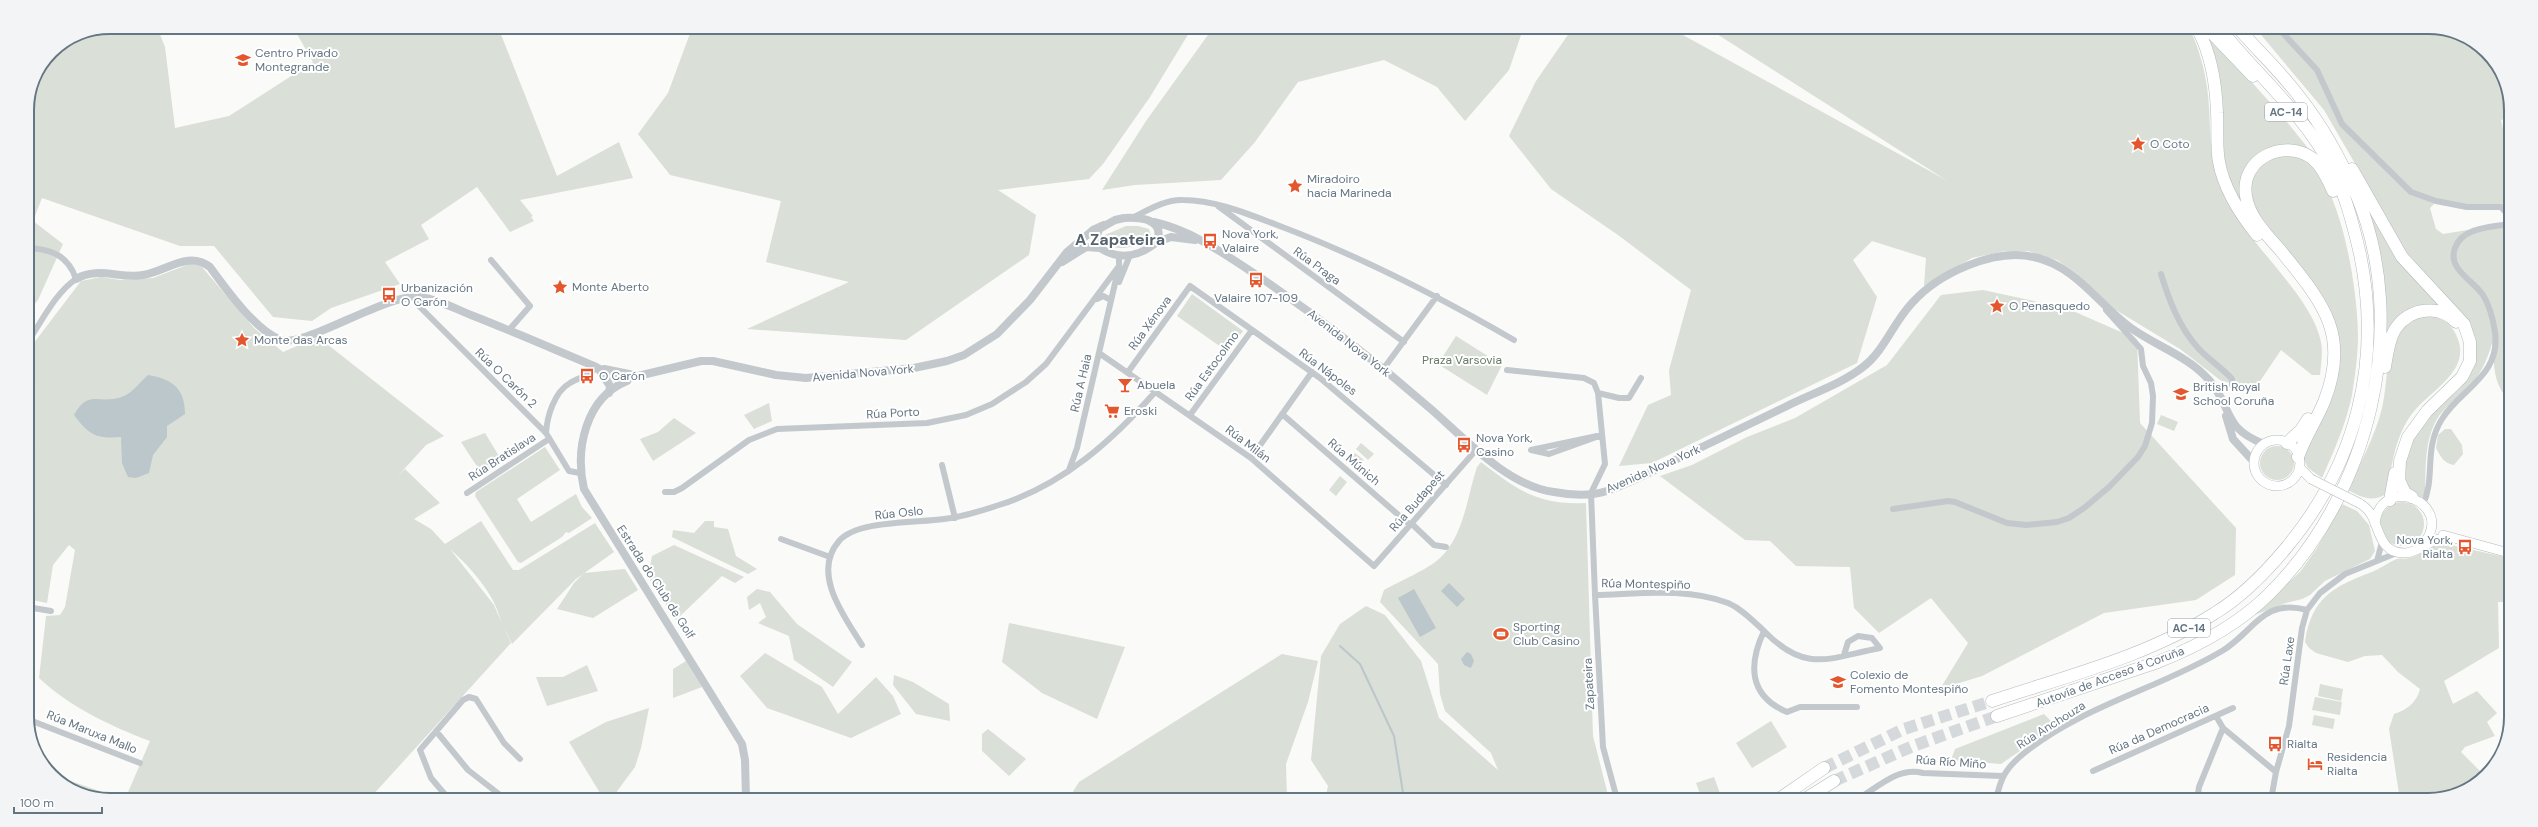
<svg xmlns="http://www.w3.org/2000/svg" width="2538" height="827" font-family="'DM Sans',sans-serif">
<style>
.green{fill:#dadfd7;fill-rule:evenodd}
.water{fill:#bbc7cb}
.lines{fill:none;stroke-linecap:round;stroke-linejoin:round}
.stream{stroke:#bbc7cb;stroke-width:2}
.motorway-tunnel{stroke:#d5d9db;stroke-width:12;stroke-dasharray:12 6;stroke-linecap:butt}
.secondary-casing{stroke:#b3babf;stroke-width:10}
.motorway-casing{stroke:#b4b9bd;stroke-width:13}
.minor{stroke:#c3c8cc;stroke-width:6}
.tertiary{stroke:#c3c8cc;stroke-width:8}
.secondary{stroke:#fff;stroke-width:9}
.motorway{stroke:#fff;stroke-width:12}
.secondary-bridge-casing{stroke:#b3babf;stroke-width:10;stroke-linecap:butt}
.secondary-bridge{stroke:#fff;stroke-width:9}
.labels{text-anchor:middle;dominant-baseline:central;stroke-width:4;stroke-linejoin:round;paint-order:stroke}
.shield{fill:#fff;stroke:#939fa8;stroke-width:1}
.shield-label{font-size:11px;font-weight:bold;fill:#657683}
.poi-label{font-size:12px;fill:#657683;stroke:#fff;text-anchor:start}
.street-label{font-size:12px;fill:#657683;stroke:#fff}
.park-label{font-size:12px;fill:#687a64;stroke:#fff}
.district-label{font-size:16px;font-weight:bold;fill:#57646e;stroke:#fff}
.rim{fill:none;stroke:#657683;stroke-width:2}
</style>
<rect width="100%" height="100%" fill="#fafaf8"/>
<path class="green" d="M110 27H157L165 47 175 128 229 116 313 62 293 27H498L557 176 619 142 633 178 520 200 533 216 531 217 534 221 510 232 477 187 421 225 429 239 385 262 400 284 331 308 312 321 273 317 214 246H180L42 198 33 221 63 244 38 300 27 313V110L33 78 51 51 78 33Z
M692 28H1192L1150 97 1103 164 1089 179 998 190 1036 215 1029 255 906 340 747 329 849 282 766 262 781 201 670 175 638 134 668 93Z
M1213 28 1523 29 1509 70 1465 121 1437 87 1384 60 1298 82 1255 142 1221 180 1135 185 1102 190 1146 121Z
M1572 29H1672L1946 180 1709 29 2190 30C2199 49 2204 67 2207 87 2212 122 2207 159 2222 191 2244 242 2311 293 2321 342 2323 353 2321 364 2320 375H2312L2281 350 2254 390 2220 380 2180 349 2106 304 2076 273 2057 260 2028 251H2005L1972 258 1924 286 1926 258 1872 241 1853 260 1877 297 1857 363 1652 463 1619 466 1648 405 1671 395 1669 370 1691 290 1618 235 1551 189 1509 136 1536 81Z
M2205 30 2283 117 2316 158 2304 151 2251 163 2249 215 2230 182 2225 166Z
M2257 30H2450L2494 59 2511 104V117L2501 120C2508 147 2507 163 2503 191L2506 192V205L2503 210 2462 209 2435 203 2430 208 2436 229 2443 234 2510 223V401C2492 384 2495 365 2492 343 2487 362 2478 379 2464 393 2455 402 2444 407 2437 419 2424 442 2426 468 2425 494L2421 498 2407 487C2401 456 2413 429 2437 407 2446 399 2460 392 2466 380 2470 370 2472 358 2475 347L2415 267 2324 110Z
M2291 154C2295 156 2301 157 2305 160 2342 183 2358 294 2358 335 2358 355 2355 376 2352 395 2346 424 2334 451 2322 478L2308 468 2303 458 2339 345 2335 324 2327 305 2253 206 2250 184 2253 174 2269 159Z
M2366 202 2449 311 2419 307 2386 343C2387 294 2380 249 2366 202Z
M1126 226H1138L1149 229 1151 236C1140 247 1116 254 1104 241L1105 235Z
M192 263 202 267 254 328 283 352 318 337 444 436 426 445 397 477 405 469 440 503 414 519 431 529 445 544 481 521 513 570H519L595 523 614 552 576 579 512 644 503 625 511 643 371 797H126L150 741C110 726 70 707 39 678L46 616 60 615 65 607 75 550 69 545 53 565 47 603 27 599V352L81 281 101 277 120 280 153 278ZM450 549C471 568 494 593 501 621L494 605Z
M1983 290 2066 308 2137 339 2140 423 2236 528 2235 575 2196 600 2104 613 1982 676 1940 689 1968 643 1931 598 1879 633 1854 608 1850 567 1796 566 1770 541 1745 540 1660 476 1692 465 1747 437 1795 418 1887 365 1941 295Z
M1192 294 1243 331 1228 352 1177 316Z
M2430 315C2443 319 2452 324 2457 337 2473 373 2425 392 2409 418 2394 441 2392 467 2386 494 2372 503 2361 497 2348 490 2360 463 2375 437 2382 408 2388 383 2385 355 2399 333 2407 322 2417 318 2430 315Z
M1456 336 1502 365 1487 395 1438 364Z
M769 403 772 421 754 429 744 415Z
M2161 415 2178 422 2174 431 2157 424Z
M674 418 696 433 653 461 640 439 658 432Z
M2445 429H2451L2462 445 2463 454 2454 465C2443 463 2441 457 2436 448L2438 435Z
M485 433 502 461 482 474 461 442Z
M1361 443 1374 454 1368 460 1356 449Z
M2260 463a17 17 0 1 1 34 0a17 17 0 1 1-34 0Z
M545 447 560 470 517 499 531 522 576 494 582 507 592 518 569 533 566 532 562 537 521 563 518 562 475 496 476 492Z
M1355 453 1364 460 1360 464 1351 456Z
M1481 462C1519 491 1537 505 1586 503L1593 736 1609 799H1325L1328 786 1311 760 1321 656 1340 624 1366 606 1385 615 1421 661 1439 718 1498 770 1491 753 1445 711 1440 694 1438 664 1380 602 1384 590C1400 581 1427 570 1440 558 1464 536 1467 497 1477 467Z
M1340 476 1347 482 1336 496 1329 490Z
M2380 524a22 22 0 1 1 44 0a22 22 0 1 1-44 0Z
M2342 504 2357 511 2369 525 2375 551 2370 559 2325 581 2310 595 2302 599 2286 603 2252 616 2300 572 2317 548Z
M705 521H714V527L728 529 736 556 757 569 748 574 672 537 673 530 694 533Z
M2442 543 2509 558V602H2498L2499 648 2444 681 2453 704 2477 691 2497 713 2487 722 2495 736 2465 747 2461 752 2484 775 2479 783 2428 800H2400L2389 729 2394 714C2407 710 2417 702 2420 689L2398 672 2382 655 2365 656 2348 662 2316 653 2309 648 2305 642C2311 598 2334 586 2372 572 2381 568 2389 562 2397 559 2401 558 2406 559 2409 558 2422 555 2429 545 2442 543Z
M674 545 744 577 735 583 722 576 676 620 648 577 652 556Z
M625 569 638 590 593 618 557 609 574 583 584 573Z
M757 589 770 592 797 624 852 662 833 687 794 660 789 636 758 623 766 617 760 603 749 610 747 597Z
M1009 623 1125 647 1097 719 1042 693 1002 662Z
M765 653 822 687 838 714 876 677 893 696 901 714 851 738 767 708 740 676Z
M1282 654 1318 661 1308 702 1286 764 1287 799 1069 798 1079 782Z
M686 661 702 687 673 698V669Z
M587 665 598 691 547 706 536 677H563Z
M894 675 913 682 949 704 950 721 916 714 893 685Z
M2320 684 2343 689 2341 701 2318 696Z
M2315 697 2342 702 2340 715 2312 710Z
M649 708 641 748 635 767 612 798H603L569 742 606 722Z
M2044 714 2056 726 2001 764 1951 760 1955 749Z
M2314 715 2335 719 2333 729 2312 725Z
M1771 721 1787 747 1752 768 1736 743Z
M988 729 1026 759 1009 776 982 751V734Z
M53 775 117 797H88Z
M1714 777 1722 799H1702L1696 783Z"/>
<path class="water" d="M148 375C172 379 185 388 185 414L167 426V437L153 455 149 473 136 478 128 477 122 463 121 437C96 439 89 435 74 415 89 388 100 406 124 396 133 392 141 381 148 375Z
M1449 583 1465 599 1457 607 1441 591Z
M1414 589 1436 628 1420 637 1398 598Z
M1467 652 1471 654 1474 661 1471 668 1464 665 1461 659Z"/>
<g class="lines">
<path class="stream" d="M1340 646 1360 664 1394 736 1404 799"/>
<path class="motorway-tunnel" d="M1824 768 1904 729 1992 701
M1834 781 1913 746 1997 716"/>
<g class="secondary-casing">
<path id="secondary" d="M2254 463a23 23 0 1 1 46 0a23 23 0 1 1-46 0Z
M2299 467 2311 479
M2359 503C2364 506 2369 510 2372 516 2380 532 2381 554 2406 553 2422 551 2430 538 2449 537
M2375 524C2380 472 2456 503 2424 543
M2443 535 2509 553"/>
</g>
<g class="motorway-casing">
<path id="motorway" d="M2198 30C2211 54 2216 85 2217 113 2218 129 2216 146 2219 162 2224 189 2240 214 2257 235
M2209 30 2253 76
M2352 169 2402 257 2464 324 2470 342V361L2462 377 2427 411 2408 437 2400 461 2399 480 2405 493 2412 497
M2385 367C2387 354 2389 338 2396 328 2410 308 2439 304 2456 322
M2287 443 2301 430 2308 419
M2298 457C2305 437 2316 421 2324 402 2351 334 2322 302 2281 251 2267 235 2249 217 2246 196 2240 159 2283 138 2312 158 2322 166 2328 179 2333 191
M2390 500 2395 473
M1992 701C2067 676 2148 656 2215 613 2243 596 2266 572 2286 548 2357 463 2382 361 2360 254 2353 224 2345 193 2331 166 2303 113 2257 75 2221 30
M1997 716 2158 662C2198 646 2238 625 2269 594 2369 496 2411 327 2357 196 2342 162 2324 128 2301 99 2283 74 2260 53 2240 30
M1779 799 1824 768
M1805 799 1834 781"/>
</g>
<path class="minor" d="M2280 30 2317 70 2342 124 2411 192 2436 201 2467 207H2501L2510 217
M1218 206 1404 342
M1132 218C1148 210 1166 199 1183 200 1215 200 1248 214 1277 225 1360 256 1438 296 1514 340
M27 248C51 249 68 255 76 279 55 293 41 323 27 343
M491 260 530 306 509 330
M2161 274C2169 300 2179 327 2198 348 2208 359 2221 367 2232 379V385
M1119 282 1130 255
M414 297 416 303 546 433 569 471 580 473
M1097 299 1103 296 1111 300
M1099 353 1251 458 1374 566 1476 450
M1384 368 1437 296
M1507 370 1584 378 1594 383 1598 393 1605 464 1591 493 1595 595 1603 747 1617 799
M1128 372 1190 286 1320 378 1446 485
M1598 393 1619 398H1629L1641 378
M1282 414 1410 525
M1190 415 1252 330
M546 433C547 417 554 392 570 383 579 377 590 376 597 367
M1602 435 1549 454 1531 450Z
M1251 458 1312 372
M942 465 955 518
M1069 470 1077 448 1119 266V256
M665 492H674L682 488 749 440 777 429 927 423 966 415 992 404 1026 382 1046 364 1119 266
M467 493 549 439
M2423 504C2436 478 2423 449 2442 419 2460 389 2501 376 2495 332 2493 319 2490 306 2483 295 2473 280 2447 269 2455 248 2462 227 2492 227 2510 224
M1893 509 1948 501 1955 502 2007 523 2026 525 2057 522 2069 518 2084 508 2109 487 2138 457 2145 446 2152 423 2153 396 2151 383 2143 366 2141 349 2106 310
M1412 524 1434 545 1446 547
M781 539 830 557
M2377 561 2382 542
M1595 595C1638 594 1686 587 1728 603 1742 609 1753 621 1764 631 1806 674 1829 658 1880 648L1872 638 1858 636 1848 642 1844 655
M27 607 51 611
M1764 631C1748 665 1749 696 1787 712L1800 707H1857
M862 645C844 616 811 573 839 541 857 520 917 523 944 519 962 517 981 511 999 505 1063 485 1113 440 1156 391
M2216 716 2223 728 2276 772
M27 719 140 763
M436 731 468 770 504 798
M2093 771 2233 708
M2475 784 2480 781
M448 798 431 778 420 750 463 700 469 697 476 699 504 743 520 759
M1858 799C1878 787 1899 766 1923 773L2002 776
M1996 799C2001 778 2005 769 2023 754 2082 706 2158 689 2222 651 2254 632 2262 598 2307 610
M2197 800 2199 787 2223 728
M2271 800 2276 772 2289 726 2302 628 2307 610 2320 593 2345 574 2399 552"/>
<path class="tertiary" d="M1124 218C1141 217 1165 219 1157 242 1140 256 1120 261 1100 248L1097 236 1099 229 1115 220Z
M1154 222C1194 231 1227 256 1261 278 1321 319 1377 362 1432 410 1465 439 1508 486 1554 492 1570 495 1591 496 1607 491 1631 483 1653 471 1675 460 1712 442 1748 425 1785 407 1810 394 1840 385 1863 367 1885 350 1893 323 1912 303 1939 273 1994 248 2034 257 2076 266 2098 304 2131 328 2156 346 2188 356 2209 380 2234 409 2221 427 2264 444
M1157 242 1171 237 1195 240
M1062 262 1086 247 1100 248
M76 279C97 266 120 279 143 275 167 271 188 250 210 267 226 289 256 331 281 340 304 348 387 293 419 297 437 299 454 308 471 315 512 331 553 349 594 366 603 370 611 378 621 380L701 361H713L776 375 806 378 914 368 947 361 964 355 997 334 1030 300 1067 252 1093 230 1104 225
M604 369 634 375
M600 371 610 386 609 393
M627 381C585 398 575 450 584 489L742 744 745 760 746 798
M2226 416 2233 439 2254 462"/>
<use href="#secondary" class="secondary"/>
<use href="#motorway" class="motorway"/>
<g class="secondary-bridge-casing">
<path id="secondary-bridge" d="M2311 479 2359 503"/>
</g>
<use href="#secondary-bridge" class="secondary-bridge"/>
</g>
<defs>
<g id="school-bare" transform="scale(1.2)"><path d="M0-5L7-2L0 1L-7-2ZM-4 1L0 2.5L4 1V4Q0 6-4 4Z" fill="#e4572e" stroke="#fff" stroke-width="2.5" paint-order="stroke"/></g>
<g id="sight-bare" transform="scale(1.2)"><path d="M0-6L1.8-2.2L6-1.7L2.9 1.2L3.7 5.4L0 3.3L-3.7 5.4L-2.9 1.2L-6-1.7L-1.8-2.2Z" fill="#e4572e" stroke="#fff" stroke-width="2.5" paint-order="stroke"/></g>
<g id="bus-bare" transform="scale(1.2)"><path d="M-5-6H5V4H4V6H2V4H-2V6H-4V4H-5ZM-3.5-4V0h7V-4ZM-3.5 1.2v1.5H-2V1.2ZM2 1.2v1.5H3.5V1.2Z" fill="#e4572e" stroke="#fff" stroke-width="2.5" paint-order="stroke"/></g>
<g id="bar-bare" transform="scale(1.2)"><path d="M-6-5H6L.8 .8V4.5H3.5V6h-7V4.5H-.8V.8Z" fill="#e4572e" stroke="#fff" stroke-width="2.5" paint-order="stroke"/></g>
<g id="supermarket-bare" transform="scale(1.2)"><path d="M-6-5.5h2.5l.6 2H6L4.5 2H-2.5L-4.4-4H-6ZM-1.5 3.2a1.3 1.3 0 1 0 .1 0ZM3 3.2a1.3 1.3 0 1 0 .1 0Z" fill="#e4572e" stroke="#fff" stroke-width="2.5" paint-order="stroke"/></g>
<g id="stadium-bare" transform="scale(1.2)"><path d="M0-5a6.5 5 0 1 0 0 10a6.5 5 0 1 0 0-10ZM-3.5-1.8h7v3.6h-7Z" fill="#e4572e" stroke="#fff" stroke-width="2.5" paint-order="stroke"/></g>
<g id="hotel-bare" transform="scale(1.2)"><path d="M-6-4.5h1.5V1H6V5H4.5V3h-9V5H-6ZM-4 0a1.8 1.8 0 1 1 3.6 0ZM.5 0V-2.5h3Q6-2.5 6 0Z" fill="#e4572e" stroke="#fff" stroke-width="2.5" paint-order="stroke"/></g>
</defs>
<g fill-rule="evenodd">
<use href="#school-bare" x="243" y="60"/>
<use href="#sight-bare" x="2138" y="144"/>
<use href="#sight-bare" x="1295" y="186"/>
<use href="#bus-bare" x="1210" y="241"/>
<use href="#bus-bare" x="1256" y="280"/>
<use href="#sight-bare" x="560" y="287"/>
<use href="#bus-bare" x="389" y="295"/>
<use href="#sight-bare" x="1997" y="306"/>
<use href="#sight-bare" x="242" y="340"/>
<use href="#bus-bare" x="587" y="376"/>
<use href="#bar-bare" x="1125" y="385"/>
<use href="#school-bare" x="2181" y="394"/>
<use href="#supermarket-bare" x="1112" y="411"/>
<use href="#bus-bare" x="1464" y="445"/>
<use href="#bus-bare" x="2465" y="547"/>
<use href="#stadium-bare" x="1501" y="634"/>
<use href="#school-bare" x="1838" y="682"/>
<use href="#bus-bare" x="2275" y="744"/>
<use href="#hotel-bare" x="2315" y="764"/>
</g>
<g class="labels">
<g class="shield">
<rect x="2265" y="103" width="42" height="18" rx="3"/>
<rect x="2168" y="619" width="42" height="18" rx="3"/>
</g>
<g class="shield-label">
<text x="2286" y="112">AC-14</text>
<text x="2189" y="628">AC-14</text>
</g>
<g class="poi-label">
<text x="255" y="53">Centro Privado<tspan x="255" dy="14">Montegrande</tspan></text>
<text x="2150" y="144">O Coto</text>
<text x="1307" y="179">Miradoiro<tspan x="1307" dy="14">hacia Marineda</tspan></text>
<text x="1222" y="234">Nova York,<tspan x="1222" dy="14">Valaire</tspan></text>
<text x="572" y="287">Monte Aberto</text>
<text x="401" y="288">Urbanización<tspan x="401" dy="14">O Carón</tspan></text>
<text x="1256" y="298" text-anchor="middle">Valaire 107-109</text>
<text x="2009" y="306">O Penasquedo</text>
<text x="254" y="340">Monte das Arcas</text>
<text x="599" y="376">O Carón</text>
<text x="1137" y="385">Abuela</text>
<text x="2193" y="387">British Royal<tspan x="2193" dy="14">School Coruña</tspan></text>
<text x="1124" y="411">Eroski</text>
<text x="1476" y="438">Nova York,<tspan x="1476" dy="14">Casino</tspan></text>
<text x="2453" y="540" text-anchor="end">Nova York,<tspan x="2453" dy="14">Rialta</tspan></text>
<text x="1513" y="627">Sporting<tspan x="1513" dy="14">Club Casino</tspan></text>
<text x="1850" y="675">Colexio de<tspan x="1850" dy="14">Fomento Montespiño</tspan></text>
<text x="2287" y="744">Rialta</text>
<text x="2327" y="757">Residencia<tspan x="2327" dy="14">Rialta</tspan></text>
</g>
<g class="street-label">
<text transform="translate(1317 266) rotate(36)">Rúa Praga</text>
<text transform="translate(1150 323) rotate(-54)">Rúa Xénova</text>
<text transform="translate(1349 343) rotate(38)">Avenida Nova York</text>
<text transform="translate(1212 366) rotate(-54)">Rúa Estocolmo</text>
<text transform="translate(1328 372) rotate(37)">Rúa Nápoles</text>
<text transform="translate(863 373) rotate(-5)">Avenida Nova York</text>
<text transform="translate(506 378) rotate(44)">Rúa O Carón 2</text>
<text transform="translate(1081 383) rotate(-77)">Rúa A Haia</text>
<text transform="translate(893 413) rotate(-3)">Rúa Porto</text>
<text transform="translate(1248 444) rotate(37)">Rúa Milán</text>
<text transform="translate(502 457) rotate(-33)">Rúa Bratislava</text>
<text transform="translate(1354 462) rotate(41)">Rúa Múnich</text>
<text transform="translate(1653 469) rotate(-24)">Avenida Nova York</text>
<text transform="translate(1417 501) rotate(-49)">Rúa Budapest</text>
<text transform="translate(899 513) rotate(-6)">Rúa Oslo</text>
<text transform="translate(656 582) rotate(57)">Estrada do Club de Golf</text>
<text transform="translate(1646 584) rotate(1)">Rúa Montespiño</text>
<text transform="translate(2287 661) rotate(-82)">Rúa Laxe</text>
<text transform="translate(2110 677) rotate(-20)">Autovía de Acceso á Coruña</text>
<text transform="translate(1589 684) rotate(-93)">Zapateira</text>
<text transform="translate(2051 725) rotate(-32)">Rúa Anchouza</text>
<text transform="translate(2159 729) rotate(-24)">Rúa da Democracia</text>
<text transform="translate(92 732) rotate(22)">Rúa Maruxa Mallo</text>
<text transform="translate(1951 762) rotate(4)">Rúa Río Miño</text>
</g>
<g class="park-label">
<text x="1462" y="360">Praza Varsovia</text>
</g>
<g class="district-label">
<text x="1120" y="239">A Zapateira</text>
</g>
</g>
<path d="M0 0H2538V827H0ZM110 34H2428A76 76 0 0 1 2504 110V717A76 76 0 0 1 2428 793H110A76 76 0 0 1 34 717V110A76 76 0 0 1 110 34Z" fill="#f3f4f5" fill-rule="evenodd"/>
<path class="rim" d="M110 34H2428A76 76 0 0 1 2504 110V717A76 76 0 0 1 2428 793H110A76 76 0 0 1 34 717V110A76 76 0 0 1 110 34Z"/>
<path d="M14 807v6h88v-6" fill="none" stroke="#657683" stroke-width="2"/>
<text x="20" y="807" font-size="12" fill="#657683" stroke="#ffffff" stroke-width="3" paint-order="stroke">100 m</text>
</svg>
